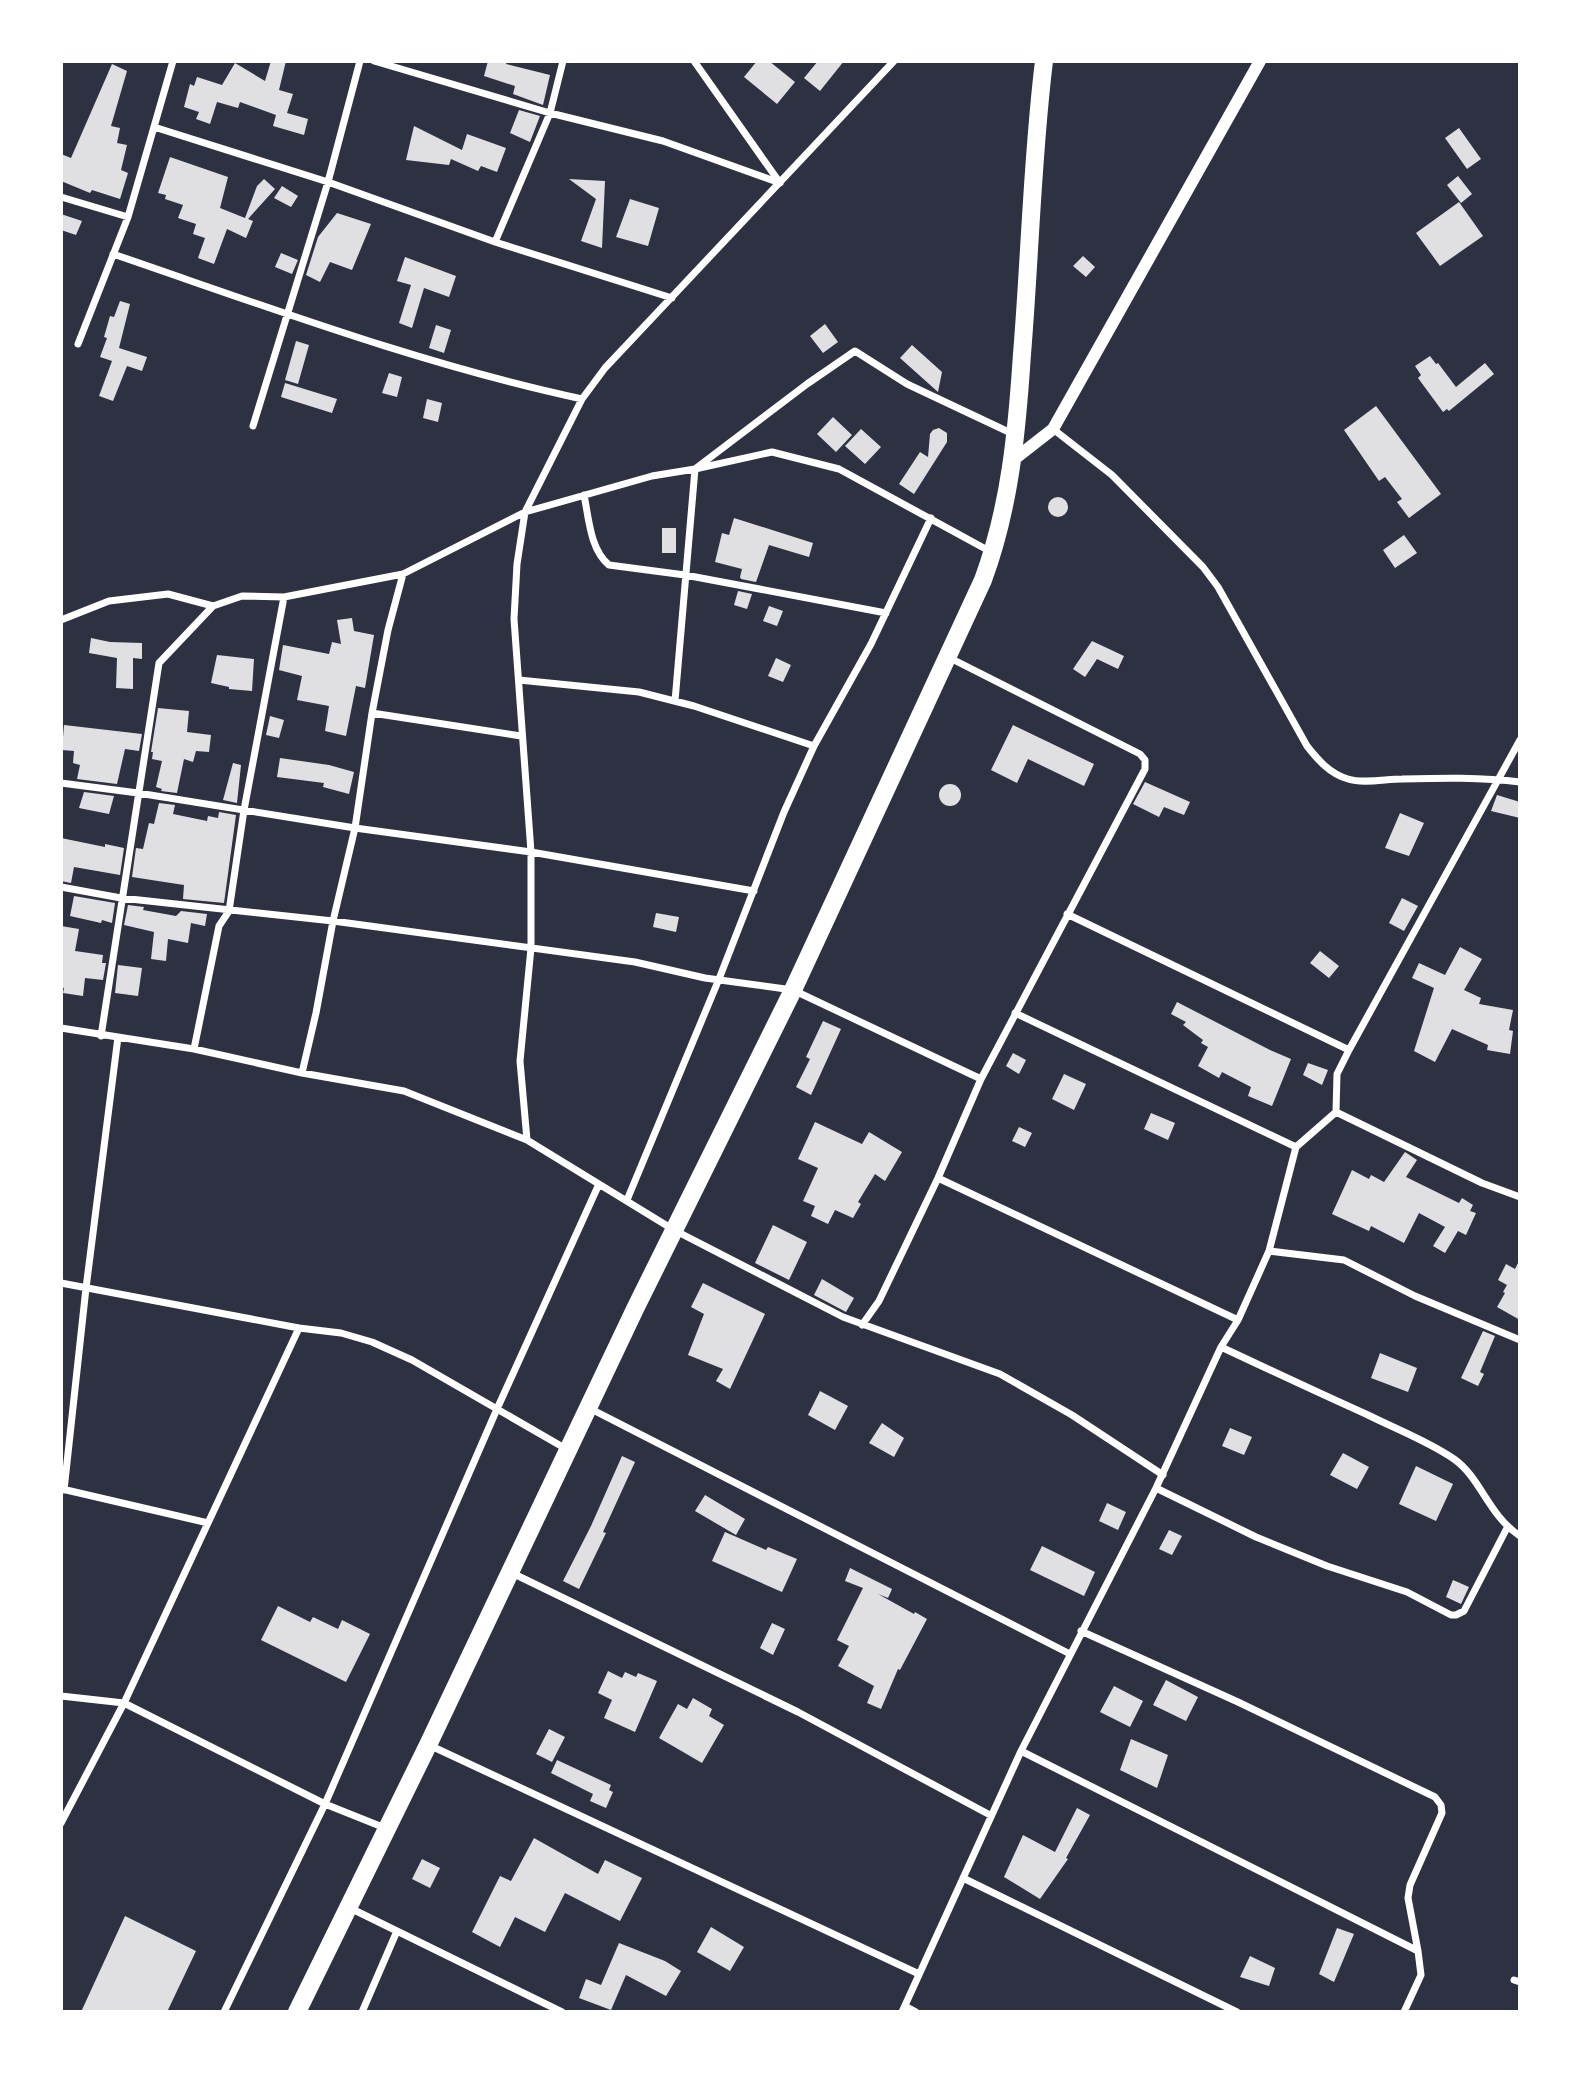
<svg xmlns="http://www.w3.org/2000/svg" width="1581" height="2073" font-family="'Archivo Narrow',sans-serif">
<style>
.building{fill:#e0e0e3}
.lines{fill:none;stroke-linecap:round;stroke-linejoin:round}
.minor{stroke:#fff;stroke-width:7}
.tertiary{stroke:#fff;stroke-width:12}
.primary{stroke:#fff;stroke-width:18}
</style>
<rect width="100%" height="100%" fill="#2d3142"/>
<path class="building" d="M271 61H286L279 90 293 94 287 113 308 119 304 135 273 126 276 115 240 102 238 108 217 102 210 124 196 119 199 112 184 107 190 84 194 86 197 77 222 85 235 63 265 81Z
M488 61H507L506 64 550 75 543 105 513 94 515 86 484 76Z
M757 61H769L795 82 777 104 744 77Z
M818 61H844L820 91 804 78Z
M112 64 127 71 111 126 120 128 117 143 127 145 121 170 128 173 120 199 92 190 90 193 61 181V154L71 158Z
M519 110 540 116 530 142 510 133Z
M414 126 462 150 467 134 506 148 497 172 481 166 478 171 451 159 449 165 406 160Z
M1459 128 1481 159 1467 169 1445 138Z
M170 157 228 177 220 208 245 218 257 186 264 179 275 189 248 219 253 221 246 238 227 229 214 264 198 258 205 238 193 234 196 224 178 218 183 205 165 199 166 195 158 193Z
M1458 176 1472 194 1461 203 1447 185Z
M569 179 605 181 602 248 581 241 596 199Z
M282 186 298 196 291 207 274 198Z
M630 199 659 208 648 246 616 237Z
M1459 202 1483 236 1440 266 1416 233Z
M337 213 371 224 352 270 330 262 320 282 306 275 318 237Z
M61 214 82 221 76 235 61 230Z
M281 253 298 260 292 274 275 267Z
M1083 256 1095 267 1086 277 1073 266Z
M405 257 456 276 449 297 424 288 412 328 399 323 411 285 397 281Z
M120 301 130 304 119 348 147 357 142 371 127 366 113 401 99 396 112 361 100 357 107 338 104 337 110 316 114 317Z
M825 324 838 342 823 353 810 336Z
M436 325 451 330 444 353 429 348Z
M296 341 309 345 298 384 285 380Z
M912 345 942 372 938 392 900 358Z
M1430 356 1436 364 1438 363 1456 387 1485 363 1494 374 1449 411 1447 409 1443 412 1418 378 1421 375 1415 366Z
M389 373 402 377 397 397 382 393Z
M285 383 337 399 332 413 281 397Z
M427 399 442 403 438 422 423 418Z
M1376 406 1441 494 1409 518 1397 502 1402 499 1385 477 1379 481 1344 430Z
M833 417 852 435 836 452 817 434Z
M939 428 947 433V442L914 494 899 484 920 452 928 457 930 434 933 430Z
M861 429 881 447 865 464 845 446Z
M1048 507a10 10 0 1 1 20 0a10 10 0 1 1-20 0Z
M734 518 813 543 809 557 769 545 756 582 741 579 740 577 742 569 715 562 722 533 729 535Z
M662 528H676V553H662Z
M1404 535 1417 553 1395 568 1383 550Z
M738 591 752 594 747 609 734 605Z
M769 606 783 611 777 626 763 621Z
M352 618 354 631 374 635 365 688 356 686 346 736 325 731 329 706 297 700 302 676 279 670 283 645 329 654 332 642 341 644 337 620Z
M91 638 110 642 142 643V659L133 658V689L116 688 117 658 89 653Z
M1092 641 1124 656 1118 669 1097 659 1085 677 1073 669Z
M217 655 254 659 252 691 229 689V687L211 683Z
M776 658 791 665 783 682 768 676Z
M158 708 189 711 187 732 211 735 209 752 196 751 193 762 184 759 177 793 161 791 162 789 156 787 162 761 152 759 153 752H151Z
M270 716 284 720 279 738 266 735Z
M64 725 142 734 139 751 125 749 117 784 77 779 80 765 73 763 74 751 62 750Z
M1013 725 1094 764 1084 786 1028 759 1017 783 991 770Z
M280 758 329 765 354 772 349 794 323 787 324 783 277 777Z
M233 763 241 765 237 803 223 800Z
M1145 782 1190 802 1184 815 1164 807 1159 817 1133 804Z
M939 795a11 11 0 1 1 22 0a11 11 0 1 1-22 0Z
M84 792 114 796 109 814 79 808Z
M1497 795 1520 802V818L1491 811Z
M159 803 175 805 173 814 207 821 208 816 218 818 219 812 236 815 224 903 183 899 184 885 132 877 136 848 143 849 149 823 154 824Z
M1400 813 1424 823 1409 856 1385 848Z
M61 838 105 847V844L124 848 120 875 74 867 71 883 61 881Z
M74 896 115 903 112 923 102 920 101 923 70 916Z
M1402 898 1418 906 1404 931 1389 923Z
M128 905 144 907 143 910 176 916 181 911 207 914 205 926 191 923 188 943 168 939 166 961 151 959 154 932 124 925Z
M656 913 679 917 676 932 653 927Z
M61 926 79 929 75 951 103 955 102 963H106L103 980 85 978 83 996 63 993 64 988 61 987Z
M1460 947 1482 959 1464 990 1481 998 1479 1004 1513 1010 1509 1030 1513 1031 1510 1054 1487 1050 1488 1045 1452 1029 1435 1062 1414 1051 1434 988 1412 978 1419 963 1445 975Z
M1320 951 1339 966 1329 978 1310 963Z
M118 965 142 968 138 996 115 993Z
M1177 1002 1270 1050 1291 1059 1272 1106 1248 1096 1251 1087 1222 1072 1219 1078 1198 1066 1208 1047 1201 1043 1203 1040 1183 1025 1186 1022 1171 1014Z
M823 1021 841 1029 811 1095 796 1087 810 1059 806 1057Z
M1013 1053 1026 1060 1019 1074 1006 1066Z
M1308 1063 1328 1070 1322 1085 1303 1075Z
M1064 1074 1086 1084 1074 1110 1052 1099Z
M1151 1113 1175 1123 1168 1140 1144 1129Z
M815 1122 862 1144 869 1132 902 1152 885 1181 875 1174 858 1202 861 1204 853 1218 835 1210 828 1224 811 1216 815 1206 803 1201 818 1168 798 1159Z
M1019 1127 1032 1133 1025 1147 1012 1141Z
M1405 1152 1417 1160 1406 1177 1459 1203 1462 1198 1473 1205 1470 1211 1476 1213 1466 1235 1458 1231 1445 1253 1433 1246 1445 1227 1419 1213 1404 1243 1371 1226 1369 1231 1332 1214 1352 1170 1369 1179 1371 1175 1384 1182Z
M773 1225 807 1242 789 1280 755 1263Z
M1520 1259V1320L1497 1307 1505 1293 1503 1292 1507 1285 1498 1280 1506 1264 1515 1269Z
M822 1279 854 1298 846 1312 814 1295Z
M703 1283 765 1314 730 1389 716 1381 723 1369 688 1355 704 1314 691 1307Z
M1483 1331 1495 1336 1480 1372 1484 1374 1478 1386 1461 1378Z
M1380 1353 1417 1368 1408 1392 1371 1378Z
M820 1391 848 1406 835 1430 808 1415Z
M882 1423 904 1438 894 1457 869 1443Z
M1230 1428 1252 1437 1244 1455 1222 1446Z
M1343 1453 1369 1467 1357 1489 1330 1475Z
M622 1456 635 1462 603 1532 606 1533 579 1589 563 1581 591 1526Z
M1416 1466 1453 1484 1436 1521 1399 1504Z
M705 1495 745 1519 736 1535 695 1511Z
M1107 1503 1126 1512 1118 1530 1099 1521Z
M1169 1530 1182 1536 1172 1555 1159 1549Z
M725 1532 766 1550 768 1547 797 1559 782 1592 712 1561Z
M1042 1546 1095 1572 1084 1596 1030 1570Z
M850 1568 892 1589 888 1598 878 1594 914 1614 915 1612 927 1619 900 1670 898 1669 881 1709 867 1703 874 1686 838 1666 849 1646 837 1640 863 1588 845 1581Z
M1453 1580 1469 1587 1461 1604 1446 1597Z
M278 1606 310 1622 313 1617 338 1629 342 1620 370 1634 346 1682 261 1640Z
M772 1623 785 1629 773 1655 760 1648Z
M608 1671 622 1678 625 1672 636 1677 638 1673 657 1681 635 1732 604 1718 612 1700 598 1693Z
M1166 1680 1198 1697 1186 1721 1153 1705Z
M1114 1686 1143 1701 1130 1727 1100 1712Z
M693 1698 712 1709 709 1716 724 1725 702 1763 659 1738 678 1704 687 1709Z
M549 1729 565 1737 552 1762 536 1754Z
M1131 1739 1168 1755 1157 1788 1120 1770Z
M557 1760 611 1785 609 1790 613 1792 606 1808 590 1801 593 1794 551 1773Z
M1077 1808 1090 1815 1066 1858 1068 1859 1040 1899 1004 1877 1023 1835 1055 1852Z
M534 1838 598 1874 605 1860 642 1878 620 1921 565 1893 545 1932 515 1917 500 1947 472 1932 500 1876 511 1881Z
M422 1859 440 1868 430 1888 412 1879Z
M125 1916 196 1951 167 2012H81Z
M711 1927 744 1947 730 1971 697 1952Z
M1337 1928 1354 1934 1334 1982 1319 1974Z
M619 1943 665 1961 681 1971 666 1996 626 1975 611 2010 579 1998 586 1979 601 1985Z
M1250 1956 1275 1968 1269 1986 1240 1977Z"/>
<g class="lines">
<path class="minor" d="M374 61 550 113 663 141 780 183
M694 61 780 183
M154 127 328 182 495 242 672 298
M61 197 128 217
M495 242 550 113 563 61
M113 254C268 307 423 365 582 399
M78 344 128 217 173 61
M253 426 328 182 360 61
M1053 429 1112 475 1203 567 1218 587 1307 746C1318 760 1330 774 1348 779 1363 784 1386 779 1402 779 1441 778 1481 777 1520 782
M584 495C589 519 590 549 609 565L685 575 886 613
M61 620 109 601 168 594 213 606 242 596 284 597 403 574 525 512 652 476 695 469 807 384 855 351 907 384 1013 434
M519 680 639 692 694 706 814 746
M675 701 695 469 772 452 839 469 993 553
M372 713 521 736
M61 783 138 793 355 828 531 852 754 891
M61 887 121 898 333 921 635 962 705 978 793 990 981 1079
M1067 914 1349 1050
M1015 1013 1296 1147
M61 1028 194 1049 302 1073 404 1091 527 1140 674 1230 843 1317 1000 1374 1072 1415 1163 1475
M101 1036 159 663 213 606
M194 1049 219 926 229 911 244 810 284 597
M302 1073 316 1013 333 921 355 828 372 713 388 630 403 574
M1336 1112 1482 1183 1520 1197
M527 1140 520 1061 531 948V852L514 619 517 564 525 512 582 399 605 368 894 61
M938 1178 1238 1320
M627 1200 719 979 784 812 814 746 871 644 931 518
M1269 1251 1344 1260 1415 1296 1520 1340
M61 1283 299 1328 341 1333 372 1342 412 1360 568 1450
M862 1325 879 1301 938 1178 981 1079 1145 769V760L1140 754 948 657
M1221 1347 1238 1320 1269 1251 1296 1147 1336 1112 1337 1074 1349 1050 1520 740
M589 1408 1070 1654
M1156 1488 1256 1537 1327 1566 1407 1592 1451 1615H1456L1464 1611 1507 1528
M62 1489 208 1523
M64 1490 86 1288 118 1037
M510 1572 798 1712 990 1815
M1081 1631 1238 1702 1435 1797 1441 1805 1442 1813 1410 1885 1408 1898 1418 1951
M61 1696 124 1703 325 1804 385 1828
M429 1745 919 1974
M1021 1751 1418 1951 1421 1975 1404 2012
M61 1823 124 1703 299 1328
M963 1878 1237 2012
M348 1907 562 2012
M1514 1980 1520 1982
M905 2006 916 2012
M224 2012 325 1804 497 1409 599 1184
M362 2012 397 1931
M902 2012 1021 1751 1156 1488 1221 1347C1270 1370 1319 1393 1368 1415 1396 1429 1428 1441 1454 1459 1481 1478 1488 1515 1520 1536"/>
<path class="tertiary" d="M1012 461 1053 429 1260 61"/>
<path class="primary" d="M297 2012 428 1745 635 1309 793 990 983 580C1010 507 1017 431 1022 354 1030 257 1032 158 1044 61"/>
</g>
<rect width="1581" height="2073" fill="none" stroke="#ffffff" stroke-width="126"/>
</svg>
